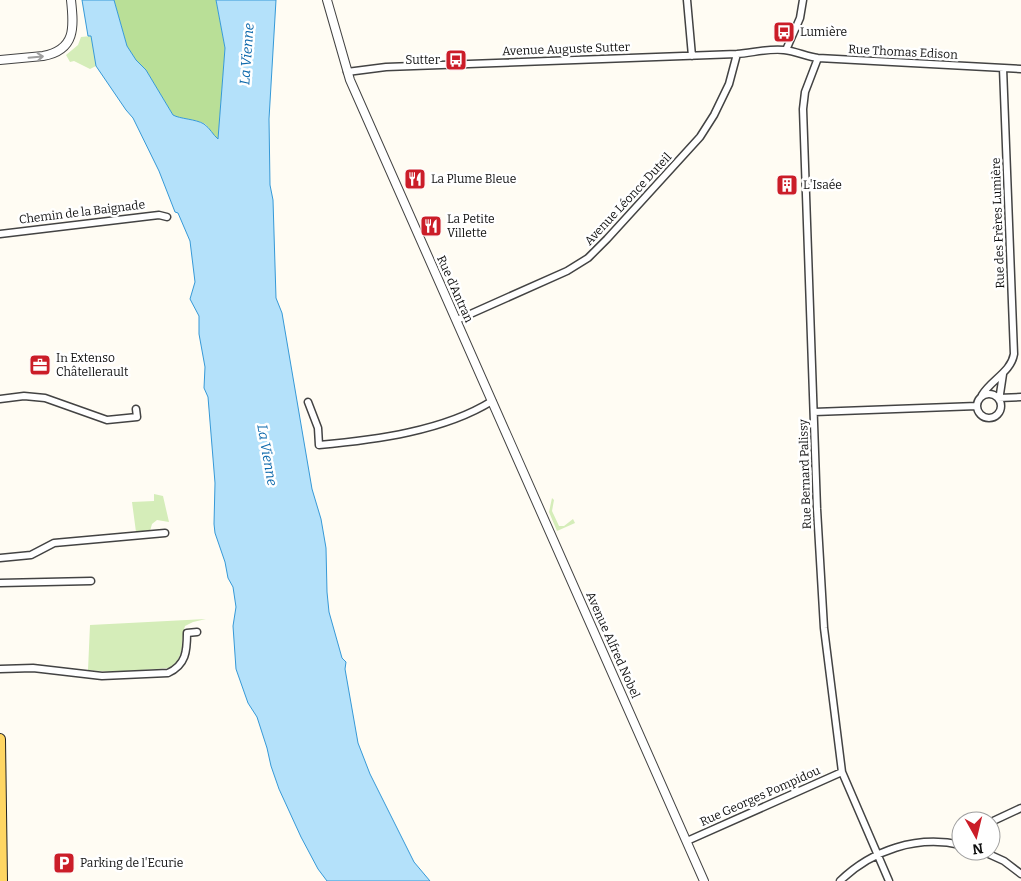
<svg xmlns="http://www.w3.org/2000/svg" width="1021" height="881" font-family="Bitter,serif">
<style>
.green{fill:#d5edb9}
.forest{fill:#b9df97}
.water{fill:#b4e1fa;stroke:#3699d7}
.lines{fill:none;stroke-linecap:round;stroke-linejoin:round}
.minor-casing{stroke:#434343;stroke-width:9}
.tertiary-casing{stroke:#434343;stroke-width:10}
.primary-casing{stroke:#212121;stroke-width:12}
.minor{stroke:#fff;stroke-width:6}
.tertiary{stroke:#fff;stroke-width:8}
.primary{stroke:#ffd663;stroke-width:10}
.oneway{stroke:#9f9f9f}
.labels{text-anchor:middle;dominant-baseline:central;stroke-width:5;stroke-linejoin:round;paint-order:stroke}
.poi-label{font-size:12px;fill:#101010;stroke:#fff;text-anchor:start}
.street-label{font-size:12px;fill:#101010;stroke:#fff}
.water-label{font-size:14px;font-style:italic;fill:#0f6aac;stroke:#fff}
</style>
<rect width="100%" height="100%" fill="#fffcf3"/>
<path class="green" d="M91 36 96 66 90 69 74 61 70 62 66 55 78 45 81 37Z
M154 494 163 496 169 522 157 520 152 524 150 531 136 532 132 502 154 501Z
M552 498 554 500 552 511 559 526H564L573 519 575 523 557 531 549 512Z
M206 619 193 622 185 626C180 642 186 658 169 668L114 672 88 670 90 625Z"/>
<path class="forest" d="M114 0H216L225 48 218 140C213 136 210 128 205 124 196 119 180 119 173 115L146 70 136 60 127 46Z"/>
<path class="water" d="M82 0H114L127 46 136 60 146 70 173 115C180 119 196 119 204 124 210 128 213 135 218 139L225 48 216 0H276L269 119 270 185 273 200 276 298 282 313 312 489 321 519 326 548 327 592 329 612 342 658 346 662 345 669 358 743 370 774 414 862 430 881H327L318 869 301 837 279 789 271 766 267 748 257 717 248 703 236 669 233 626 236 607 233 587 228 578 225 562 215 533 214 524 215 483 208 397 204 388 205 367 199 334V316L190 299 195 282 190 241 178 213 175 212 159 171 133 118 126 110 96 66 91 36H88Z"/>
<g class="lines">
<g class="minor-casing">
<path id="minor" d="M687 0 692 56
M786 50 800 18 803 0
M818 58 805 92 803 109 817 509 824 628 842 772 889 881
M347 72 386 67 737 54C752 53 769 48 784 50 796 51 807 57 818 58L1021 69
M0 234 159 215 167 217
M457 320 567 271 588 258 607 239 700 137 714 115 729 84 737 54
M1003 374 1000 394 998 398 1021 397
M977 406a12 12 0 1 1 24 0a12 12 0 1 1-24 0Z
M982 395C991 380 1011 372 1014 354L1003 68
M0 399 24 396 45 398 107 420 137 417 136 409
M308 402 318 428 319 445C375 440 444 431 492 401
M814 412 977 406
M0 558 31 555 54 543 165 533
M0 583 91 581
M0 669 33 668 102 676 168 673C186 665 187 651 187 633L197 632
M991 822 1021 808
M687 841 842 772
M956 844 961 836
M982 851 1004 861 1021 874
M840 881C872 850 917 835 961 845"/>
</g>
<g class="tertiary-casing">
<path id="tertiary" d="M327 0 350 80 704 881
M0 60 43 56C76 50 74 27 71 0"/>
</g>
<g class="primary-casing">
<path id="primary" d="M0 739 2 881"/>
</g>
<use href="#minor" class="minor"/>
<use href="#tertiary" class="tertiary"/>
<use href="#primary" class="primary"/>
</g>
<defs><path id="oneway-shaft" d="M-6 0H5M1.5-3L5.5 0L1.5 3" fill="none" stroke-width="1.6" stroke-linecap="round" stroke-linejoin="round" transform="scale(1.25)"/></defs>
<use class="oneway" href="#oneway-shaft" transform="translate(36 57) rotate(-5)"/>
<defs>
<g id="bus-square" transform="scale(1.125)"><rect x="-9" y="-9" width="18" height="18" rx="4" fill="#cb1d28" stroke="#fff"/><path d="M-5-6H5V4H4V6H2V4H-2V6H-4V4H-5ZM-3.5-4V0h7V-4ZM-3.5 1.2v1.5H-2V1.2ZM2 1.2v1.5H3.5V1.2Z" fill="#fff"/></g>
<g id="restaurant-square" transform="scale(1.125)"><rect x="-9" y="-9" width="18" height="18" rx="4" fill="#cb1d28" stroke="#fff"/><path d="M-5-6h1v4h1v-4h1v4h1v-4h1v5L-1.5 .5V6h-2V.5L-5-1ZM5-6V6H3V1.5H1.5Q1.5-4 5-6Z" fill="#fff"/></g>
<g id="building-square" transform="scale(1.125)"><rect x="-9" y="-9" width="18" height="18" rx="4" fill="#cb1d28" stroke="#fff"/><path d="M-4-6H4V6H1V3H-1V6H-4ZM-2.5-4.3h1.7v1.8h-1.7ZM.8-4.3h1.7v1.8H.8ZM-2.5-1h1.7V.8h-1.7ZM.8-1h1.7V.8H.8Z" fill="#fff"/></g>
<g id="office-square" transform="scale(1.125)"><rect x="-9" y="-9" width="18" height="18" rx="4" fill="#cb1d28" stroke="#fff"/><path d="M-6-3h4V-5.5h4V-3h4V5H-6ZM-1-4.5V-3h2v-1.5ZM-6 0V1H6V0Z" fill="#fff"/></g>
<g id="parking-square" transform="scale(1.125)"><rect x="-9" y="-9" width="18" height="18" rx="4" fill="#cb1d28" stroke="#fff"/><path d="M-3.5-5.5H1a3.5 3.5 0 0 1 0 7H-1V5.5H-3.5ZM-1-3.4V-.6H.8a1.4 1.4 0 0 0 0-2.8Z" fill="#fff"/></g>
</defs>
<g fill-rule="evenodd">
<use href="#bus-square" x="784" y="32"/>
<use href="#bus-square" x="456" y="60"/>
<use href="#restaurant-square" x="415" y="179"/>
<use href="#building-square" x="787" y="185"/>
<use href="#restaurant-square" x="431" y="226"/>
<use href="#office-square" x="40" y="365"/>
<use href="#parking-square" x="64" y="863"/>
</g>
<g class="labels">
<g class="poi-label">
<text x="800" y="32">Lumière</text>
<text x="440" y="60" text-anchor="end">Sutter</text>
<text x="431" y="179">La Plume Bleue</text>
<text x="803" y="185">L'Isaée</text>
<text x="447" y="219">La Petite<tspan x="447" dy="14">Villette</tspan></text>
<text x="56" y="358">In Extenso<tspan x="56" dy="14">Châtellerault</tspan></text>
<text x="80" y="863">Parking de l'Ecurie</text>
</g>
<g class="street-label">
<text transform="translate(566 49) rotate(-2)">Avenue Auguste Sutter</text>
<text transform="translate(903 52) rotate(3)">Rue Thomas Edison</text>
<text transform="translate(628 199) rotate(-47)">Avenue Léonce Duteil</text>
<text transform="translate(82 212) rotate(-7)">Chemin de la Baignade</text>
<text transform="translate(998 223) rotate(-92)">Rue des Frères Lumière</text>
<text transform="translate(455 289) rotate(66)">Rue d'Antran</text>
<text transform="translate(805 474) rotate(-92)">Rue Bernard Palissy</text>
<text transform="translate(613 645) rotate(66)">Avenue Alfred Nobel</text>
<text transform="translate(760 796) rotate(-24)">Rue Georges Pompidou</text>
</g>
<g class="water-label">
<text transform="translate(247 54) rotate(-86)">La Vienne</text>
<text transform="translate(267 455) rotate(80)">La Vienne</text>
</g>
</g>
<g transform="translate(976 836) rotate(172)"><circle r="24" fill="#ffffff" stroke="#9f9f9f"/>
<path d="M0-4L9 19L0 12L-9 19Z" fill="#cb1d28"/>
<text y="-8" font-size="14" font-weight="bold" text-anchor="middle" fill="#101010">N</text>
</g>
</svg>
